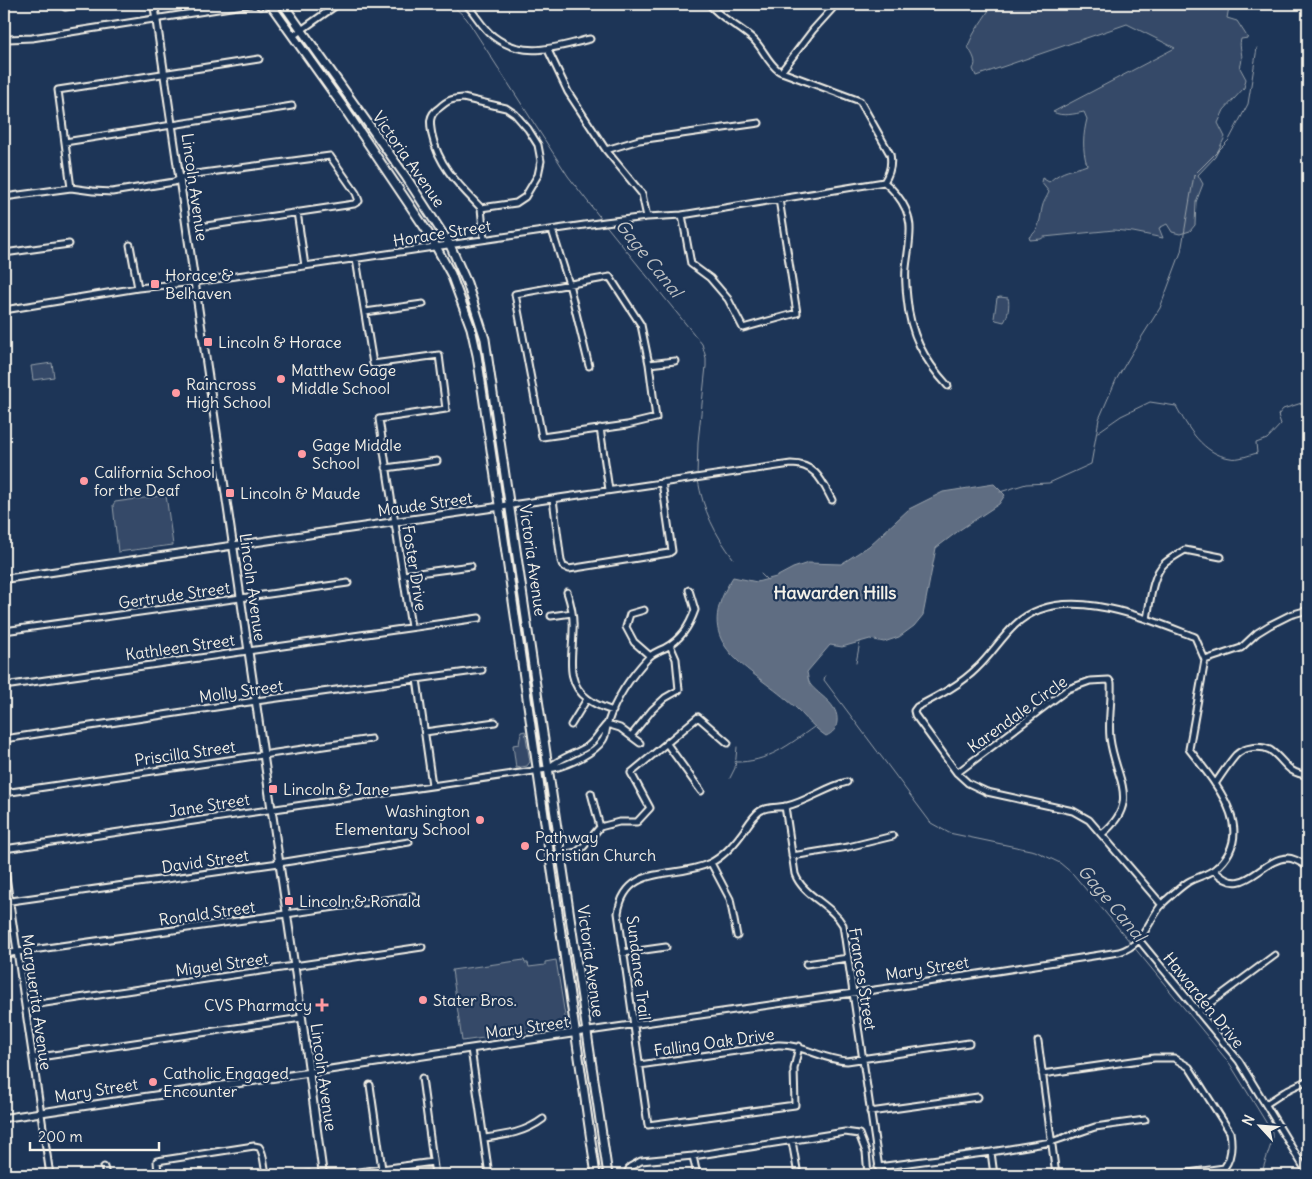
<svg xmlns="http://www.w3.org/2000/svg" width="1312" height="1179" font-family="Delius,sans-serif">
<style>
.green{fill:#354a67;stroke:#949ea8}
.water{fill:#5e6d82;stroke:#9aa2ab}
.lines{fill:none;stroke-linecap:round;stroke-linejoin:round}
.stream{stroke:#9aa2ab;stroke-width:1}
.minor-casing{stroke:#f4f1e8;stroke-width:9}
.tertiary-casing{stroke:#f4f1e8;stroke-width:10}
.secondary-casing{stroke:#f4f1e8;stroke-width:11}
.minor{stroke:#1d3557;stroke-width:5}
.tertiary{stroke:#1d3557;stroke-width:6}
.secondary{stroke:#1d3557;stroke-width:7}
.poi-dot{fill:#ff9aa2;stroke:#1d3557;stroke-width:2}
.labels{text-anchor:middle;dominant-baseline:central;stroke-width:4.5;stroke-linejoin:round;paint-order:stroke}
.street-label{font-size:16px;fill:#f4f1e8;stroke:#1d3557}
.poi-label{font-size:16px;fill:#f4f1e8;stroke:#1d3557;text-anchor:start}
.water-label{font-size:18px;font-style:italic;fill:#c0c3c4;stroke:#1d3557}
.neighbourhood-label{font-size:18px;font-weight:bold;fill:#f4f1e8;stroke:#1d3557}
</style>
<rect width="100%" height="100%" fill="#1d3557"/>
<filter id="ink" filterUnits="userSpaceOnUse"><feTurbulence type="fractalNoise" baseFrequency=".02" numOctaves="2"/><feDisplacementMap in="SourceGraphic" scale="10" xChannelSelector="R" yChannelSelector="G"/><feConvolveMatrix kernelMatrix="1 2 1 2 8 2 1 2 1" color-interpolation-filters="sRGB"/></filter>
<g filter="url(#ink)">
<path class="green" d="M992 4H1237L1229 7 1227 18 1237 21 1248 38 1241 39C1238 49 1245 54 1240 68L1246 79 1244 88 1224 110 1218 123 1225 137 1215 157 1198 175 1203 184 1196 202 1195 225 1190 231 1180 234 1172 232 1167 224 1159 228 1163 238 1133 232 1114 230 1044 237 1041 239 1030 240 1029 237C1040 231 1040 218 1042 208 1043 202 1047 197 1049 192L1041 182 1042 178 1049 182C1063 169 1072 171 1087 165 1082 149 1083 135 1087 119L1084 112C1074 114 1062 117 1053 112L1175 48 1127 24 976 76 973 69C978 62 972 54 968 47 973 30 985 19 992 4Z
M1000 297 1008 298C1010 304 1008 317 1004 322L996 320 994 318 997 298Z
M52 363 54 377 33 380 31 366Z
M166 495 173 545 118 552 113 505 115 502Z
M525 731 530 762 527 766 516 768 513 745 519 744 521 732Z
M524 960 525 963H528L529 967 545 965V962L556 960 566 1022 562 1027 462 1041 452 970Z"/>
<path class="water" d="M994 484 1005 495 999 504 961 529 936 548 923 615 914 626 899 637 884 642 870 639 842 647 830 645 807 672C808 676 808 681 810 684 819 696 839 704 837 722 836 729 833 733 826 736 811 726 801 711 787 700 743 663 690 643 733 577L757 582 776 577 793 568 808 563 841 564 869 546 909 509 943 492Z"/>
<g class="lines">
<path class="stream" d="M451 4 466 18 568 176 602 220
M604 223 702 344 706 358V366L698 442 697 476
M1098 432 1121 416 1150 402 1176 406C1188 428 1203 454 1230 458 1238 460 1249 455 1257 453L1256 443 1267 439 1281 424 1278 415 1283 409 1308 401
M698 480C703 510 715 534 733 558
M1000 492 1026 484 1049 483 1091 464 1099 419 1116 380 1136 346 1160 308 1181 252 1194 175 1229 140 1248 104 1257 48
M761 574 767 580
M856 663 860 642
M825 676 824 680 931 823 949 833 1035 851 1060 863 1073 874 1131 943
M735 762C767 763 790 744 814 727
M730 778 735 768 737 747
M1133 946 1230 1064 1272 1132V1141L1261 1175"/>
<g class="minor-casing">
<path id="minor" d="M61 4 65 7 88 4
M258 4 260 6
M466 4C475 13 482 28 493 36 524 60 556 47 590 39
M709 4C721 19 739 26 753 39 763 48 767 62 779 71L860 101 890 154C892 164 890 173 884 182
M293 36 338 4
M4 37 8 39 32 38 250 4
M548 50 568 92 606 150 642 194 647 217
M781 72 813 30 832 9 835 4
M463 98 506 108 515 114 528 129 538 145 541 161 538 175 525 197 516 203 481 208C460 186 439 167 432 135 430 124 428 115 439 108 448 100 451 99 463 98Z
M65 142 292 106
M606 150 639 140 759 123
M884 182C889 186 893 190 897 195 917 220 909 239 906 268 905 277 906 288 907 298 910 334 924 360 948 386
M71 188 58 90 259 59
M4 197 71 188 93 191 112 192 174 182 188 175 330 156 356 193 359 201 354 204 206 226
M481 208 484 239
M297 212 305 266
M682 215 691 264 710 278 728 299 743 328 797 313 779 199
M552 230 569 284 589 366
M130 245 138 288
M4 253 69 244
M356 259 373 364 439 355 446 409 379 419 411 627
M610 277 641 325 649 364 656 418 627 425 542 437 515 294Z
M4 310 138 288 195 282 605 222 647 217 682 215 884 182
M365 312 423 304
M649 364 675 361
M600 428 609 490
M386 468 437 461
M553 499 561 561 563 566 569 569 669 553 672 551 662 482
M511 505 791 464C816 464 822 481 832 500
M403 575 471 566
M567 592C571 604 574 617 573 630 573 655 564 682 588 699 595 705 604 708 613 711
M644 610 630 614 626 627 634 642 650 656
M551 616 572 613
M1147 619C1150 603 1152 574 1165 563 1171 558 1178 554 1185 550L1221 557
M4 631 348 583
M1205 660 1241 648 1257 633 1270 625 1290 615 1308 610
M417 679 432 785
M4 686 479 618
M607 724 620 728 640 743
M571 725 587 699
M425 732 495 722
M631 736 652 710 665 698 679 690 676 659 670 645
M4 739 256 701 482 670
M667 744 701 791
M549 768C556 760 577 753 588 746 596 740 600 731 607 724
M957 773 1068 689 1090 681 1109 680 1111 683C1112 701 1108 719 1110 738 1115 779 1142 801 1102 834
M1215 784C1222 774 1228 764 1236 755 1244 747 1260 745 1270 750 1285 760 1286 774 1308 775
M4 793 371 739
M591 793 600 827
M785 806 795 874C803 896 831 904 843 925L880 1175
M4 849 554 768C568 765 595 753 603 740 607 734 606 727 608 722 616 698 632 675 649 657 653 653 660 650 665 648 681 639 689 627 695 610L689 590
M562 855 577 852 584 846 600 827 619 822H637L650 808 631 773 698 717 728 743
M792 856 848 847 893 836
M4 863 50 1175
M711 863 730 899 737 936
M1214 870C1243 902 1260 859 1287 858 1294 858 1302 863 1308 867
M4 902 279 863 409 842
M1140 941 1239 1061 1308 1174
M623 953 666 947
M4 954 413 896
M806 964 848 958
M25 1006 422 947
M1198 1012 1275 955
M575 1033 895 987 1119 952C1145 945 1148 919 1164 902 1172 895 1179 888 1188 882 1196 877 1208 875 1215 869 1260 832 1214 782 1189 749L1205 660 1195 637C1145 618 1061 581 1015 625 1001 638 991 655 977 668 960 685 938 696 917 707L914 711 915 715 957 773 968 783 987 792 1073 811 1089 820 1162 905
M1038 1041 1056 1175
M799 1046 794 1069 795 1105 648 1125 618 913C626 862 675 880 710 863 723 857 735 843 743 832 748 825 753 816 760 811 768 806 778 808 787 806 808 801 826 787 847 782
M471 1049 489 1175
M33 1058 302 1018
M639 1065 778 1045C803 1044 822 1060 847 1061L969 1043
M1042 1074 1154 1058H1174L1189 1067 1230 1132C1232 1144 1232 1158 1224 1168L1174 1175
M422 1078 435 1175
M370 1085 382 1169
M1266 1104 1289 1089 1308 1080
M870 1112 978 1097
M485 1138C507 1135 526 1132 543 1119
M792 1141 798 1175
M991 1152 994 1175
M693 1156 697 1175
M104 1167 106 1175
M878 1167 991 1152 1051 1142 1095 1127 1145 1120
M158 1175 157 1161 254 1146 259 1147C265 1154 263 1166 267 1175
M301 1175 309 1174
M337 1175 433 1162
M626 1175 630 1167 641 1161 693 1156 845 1132 859 1134 866 1152 868 1175"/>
</g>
<g class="tertiary-casing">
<path id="tertiary" d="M154 4 302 1018 323 1175
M4 579 511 505
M4 1118 575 1033"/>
</g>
<g class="secondary-casing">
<path id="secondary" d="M270 4 342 105 429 234 451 274 471 328 477 355 495 477 596 1175
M283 4 406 177 450 245 467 283 485 339 608 1175"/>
</g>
<use href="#minor" class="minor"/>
<use href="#tertiary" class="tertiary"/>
<use href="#secondary" class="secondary"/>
</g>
</g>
<g class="poi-dot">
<rect x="150" y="279" width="10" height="10" rx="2.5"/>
<rect x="203" y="337" width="10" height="10" rx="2.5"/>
<circle cx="281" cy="379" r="5"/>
<circle cx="176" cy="393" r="5"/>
<circle cx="302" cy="454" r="5"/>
<circle cx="84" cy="481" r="5"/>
<rect x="225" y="488" width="10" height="10" rx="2.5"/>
<rect x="268" y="784" width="10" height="10" rx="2.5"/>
<circle cx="480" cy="820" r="5"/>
<circle cx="525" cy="846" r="5"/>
<rect x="284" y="896" width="10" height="10" rx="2.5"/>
<circle cx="423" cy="1000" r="5"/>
<path d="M319.5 997.5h5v5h5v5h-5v5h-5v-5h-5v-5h5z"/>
<circle cx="153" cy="1082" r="5"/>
</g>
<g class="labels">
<g class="street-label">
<text transform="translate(409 159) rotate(55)">Victoria Avenue</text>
<text transform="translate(195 187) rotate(82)">Lincoln Avenue</text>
<text transform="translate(442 233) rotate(-9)">Horace Street</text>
<text transform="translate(425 504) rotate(-8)">Maude Street</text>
<text transform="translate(533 560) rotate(82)">Victoria Avenue</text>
<text transform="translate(415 568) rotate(81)">Foster Drive</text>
<text transform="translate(253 587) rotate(82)">Lincoln Avenue</text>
<text transform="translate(174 595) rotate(-8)">Gertrude Street</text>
<text transform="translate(180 647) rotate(-8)">Kathleen Street</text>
<text transform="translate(241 691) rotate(-8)">Molly Street</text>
<text transform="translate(1017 714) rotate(-36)">Karendale Circle</text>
<text transform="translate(185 753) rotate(-8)">Priscilla Street</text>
<text transform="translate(209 805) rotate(-9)">Jane Street</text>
<text transform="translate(205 861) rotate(-8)">David Street</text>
<text transform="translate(207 913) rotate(-8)">Ronald Street</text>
<text transform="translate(591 961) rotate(82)">Victoria Avenue</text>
<text transform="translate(222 964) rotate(-8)">Miguel Street</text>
<text transform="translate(639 968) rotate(83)">Sundance Trail</text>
<text transform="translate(927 968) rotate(-9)">Mary Street</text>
<text transform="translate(863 979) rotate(81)">Frances Street</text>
<text transform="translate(1204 1000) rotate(51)">Hawarden Drive</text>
<text transform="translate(37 1002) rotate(82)">Marguerita Avenue</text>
<text transform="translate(527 1027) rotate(-8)">Mary Street</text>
<text transform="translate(714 1042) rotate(-8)">Falling Oak Drive</text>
<text transform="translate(324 1077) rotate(82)">Lincoln Avenue</text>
<text transform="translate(96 1090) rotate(-9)">Mary Street</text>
</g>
<g class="poi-label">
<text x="165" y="275">Horace &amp;<tspan x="165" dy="18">Belhaven</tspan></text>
<text x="218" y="342">Lincoln &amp; Horace</text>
<text x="291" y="370">Matthew Gage<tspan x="291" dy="18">Middle School</tspan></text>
<text x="186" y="384">Raincross<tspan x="186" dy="18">High School</tspan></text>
<text x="312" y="445">Gage Middle<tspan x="312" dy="18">School</tspan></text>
<text x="94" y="472">California School<tspan x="94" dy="18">for the Deaf</tspan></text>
<text x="240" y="493">Lincoln &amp; Maude</text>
<text x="283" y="789">Lincoln &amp; Jane</text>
<text x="470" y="811" text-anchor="end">Washington<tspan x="470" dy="18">Elementary School</tspan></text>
<text x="535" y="837">Pathway<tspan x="535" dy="18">Christian Church</tspan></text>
<text x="299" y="901">Lincoln &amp; Ronald</text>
<text x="433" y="1000">Stater Bros.</text>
<text x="312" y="1005" text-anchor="end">CVS Pharmacy</text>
<text x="163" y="1073">Catholic Engaged<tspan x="163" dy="18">Encounter</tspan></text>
</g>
<g class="water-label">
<text transform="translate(649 258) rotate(51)">Gage Canal</text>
<text transform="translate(1112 903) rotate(50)">Gage Canal</text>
</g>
<g class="neighbourhood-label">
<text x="835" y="592">Hawarden Hills</text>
</g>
</g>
<rect width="1312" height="1179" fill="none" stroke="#1d3557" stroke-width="20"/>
<rect x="10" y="10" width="1292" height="1159" fill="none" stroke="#f4f1e8" stroke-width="2" filter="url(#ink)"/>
<g transform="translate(1260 1126) rotate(296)" stroke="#1d3557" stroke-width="4" paint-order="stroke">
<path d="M0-4L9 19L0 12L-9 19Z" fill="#f4f1e8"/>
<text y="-8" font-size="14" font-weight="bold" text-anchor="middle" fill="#f4f1e8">N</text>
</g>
<path d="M30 1142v8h129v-8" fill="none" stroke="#f4f1e8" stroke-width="2.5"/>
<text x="38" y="1142" font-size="15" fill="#f4f1e8" stroke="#1d3557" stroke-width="4" paint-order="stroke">200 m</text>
</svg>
